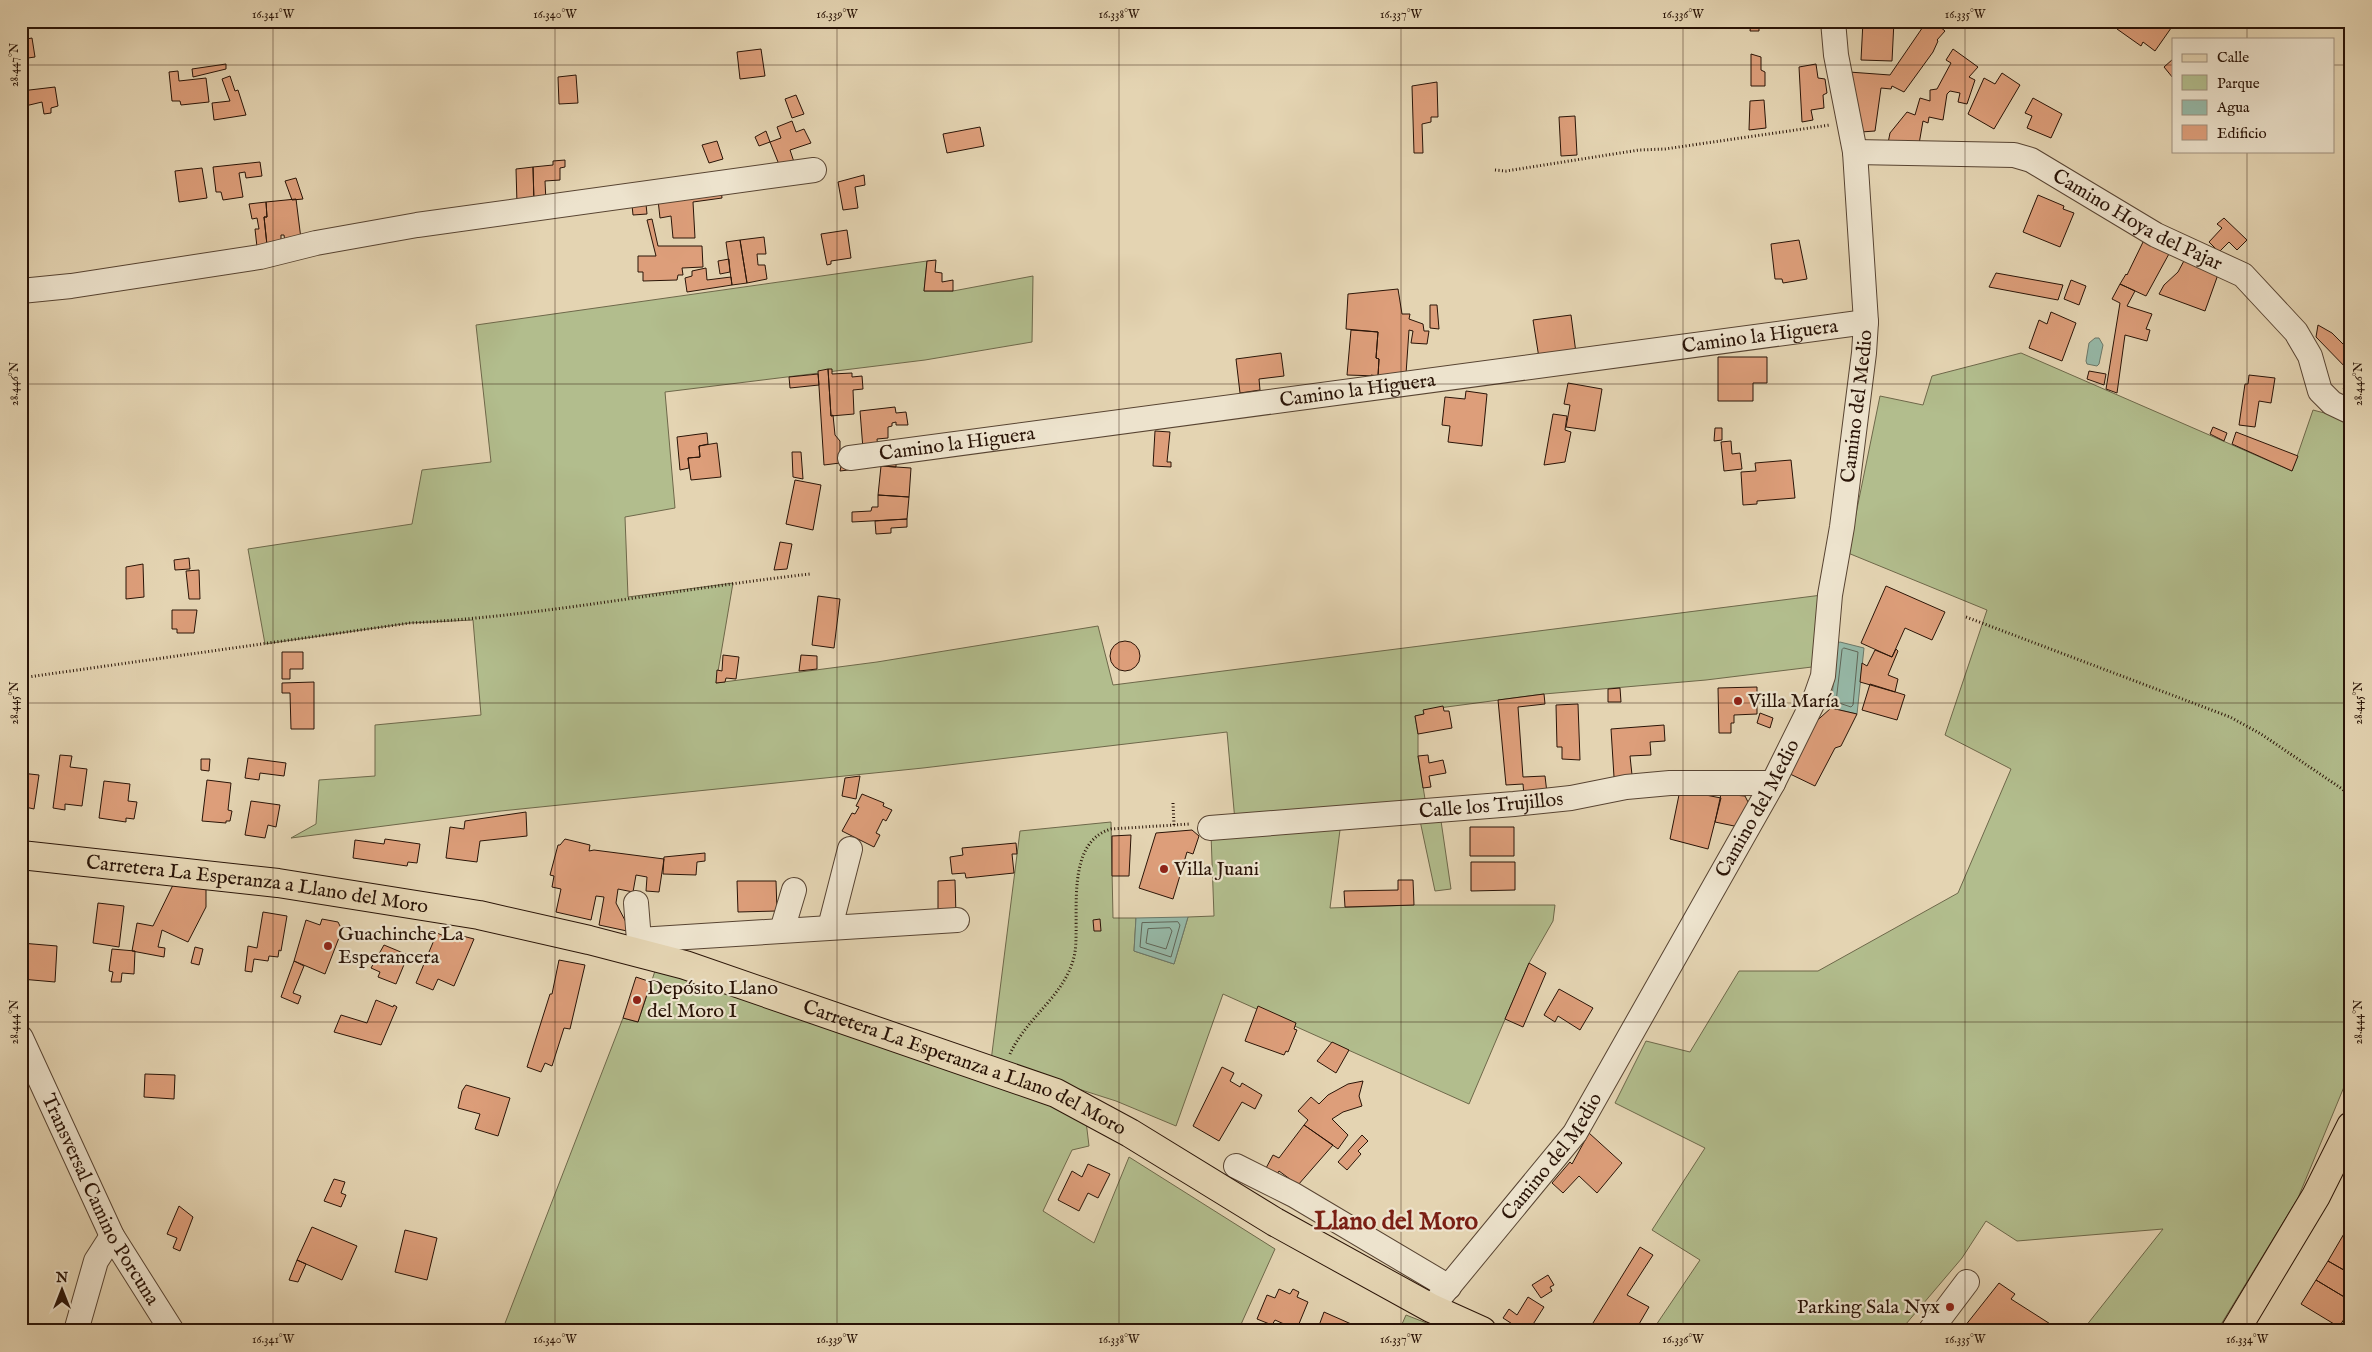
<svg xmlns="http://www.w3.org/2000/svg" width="2372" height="1352" font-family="'IM FELL English',serif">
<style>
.green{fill:#b2bd8d;stroke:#6e684a}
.water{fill:#96b9a8;stroke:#6b7768}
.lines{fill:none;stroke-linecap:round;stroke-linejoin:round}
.shore{stroke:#606658;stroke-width:1}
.building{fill:#dd9e7a;stroke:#2a1407}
.minor-casing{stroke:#584432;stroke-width:26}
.major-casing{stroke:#2a1407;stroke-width:30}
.path{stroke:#2a1407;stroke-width:3;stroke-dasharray:1 2.5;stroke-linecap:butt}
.minor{stroke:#ede3cd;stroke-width:24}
.major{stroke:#e4d4b2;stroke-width:28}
.ticks{fill:none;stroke:#2a1407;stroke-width:1;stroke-opacity:0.45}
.poi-dot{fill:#8f2418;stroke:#ede3cd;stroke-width:2}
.labels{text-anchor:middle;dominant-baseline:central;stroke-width:4.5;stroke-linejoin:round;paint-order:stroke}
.street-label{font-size:20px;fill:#2a1407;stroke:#ede3cd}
.poi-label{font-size:20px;fill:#2a1407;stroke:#ede3cd;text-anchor:start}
.district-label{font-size:25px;font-weight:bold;fill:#7a1f14;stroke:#ede3cd}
.neatline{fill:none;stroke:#2a1407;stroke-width:2}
.ticks-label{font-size:12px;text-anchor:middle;fill:#2a1407}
</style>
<rect width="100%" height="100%" fill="#e4d4b2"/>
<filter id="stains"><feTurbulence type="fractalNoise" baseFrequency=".004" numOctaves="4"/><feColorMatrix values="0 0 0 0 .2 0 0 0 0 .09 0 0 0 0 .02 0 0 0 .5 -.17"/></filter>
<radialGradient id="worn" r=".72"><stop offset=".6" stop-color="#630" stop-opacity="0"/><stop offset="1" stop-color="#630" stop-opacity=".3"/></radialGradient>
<path class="green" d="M927 261 924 291H953L1033 276 1032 342 925 360 665 392 675 508 625 517 628 597 733 583 716 683 877 662 1098 626 1113 685 1822 595 1812 667 1706 680 1544 694 1424 710V714L1415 716 1418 734V756L1426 805 1235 821 1227 732 923 768 501 811 291 838 316 824 319 780 375 776V725L481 715 473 620 410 623 265 644 248 549 412 524 422 470 491 462 476 325Z
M2021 353 2292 471 2313 410 2351 420V1070L2298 1198 2217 1331H2082L2163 1229 2017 1241 1986 1221 1962 1258 1900 1331H1652L1700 1260 1652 1230 1705 1148 1615 1103 1646 1041 1690 1052 1739 971H1818L1958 893 2011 769 1945 735 1987 610 1848 553 1880 396 1923 405 1932 376Z
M1440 814 1451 889 1435 891 1419 816Z
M1111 822 1113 918H1136L1134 951 1174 964 1188 917 1214 916 1211 834 1341 822 1330 908 1414 905H1555L1553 921 1529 963 1469 1104 1223 994 1176 1126 1116 1101 991 1061 1020 831Z
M656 968 1044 1101 1086 1121 1089 1146 1072 1150 1043 1211 1094 1243 1129 1157 1275 1249 1238 1331H502L623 1018 638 1022Z
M1406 1315 1447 1331H1399Z"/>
<path class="water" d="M2095 338H2099L2103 345 2099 364 2097 366 2087 364 2086 361 2089 343Z
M1840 642 1864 648 1857 714 1831 708 1837 643Z
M1188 917 1174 964 1134 951 1136 918Z"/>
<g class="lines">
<path class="shore" d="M1844 648 1858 652 1853 705 1851 707 1836 702 1842 650Z
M1178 922 1180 925 1171 957 1140 947 1142 923Z
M1170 928 1172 931 1166 949 1146 943 1148 929Z"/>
</g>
<path class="building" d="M1751 21H1759V31H1750Z
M1863 21H1894L1892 61 1861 60Z
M1927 21H1943L1939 26 1945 31 1937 40 1938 41 1933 52 1904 92 1892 86 1891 89 1881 88 1875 131 1861 132 1852 103 1854 84 1849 82V72L1890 75Z
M2124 21H2133L2140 26 2144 21H2176L2155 51 2143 42 2141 46 2117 29Z
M32 38 35 57 21 59V40Z
M761 49 765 76 740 79 737 52Z
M1953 49 1978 67 1969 77 1975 80 1967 104 1958 102 1960 93 1950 91 1947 94 1943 120 1929 117 1928 123 1923 121 1919 144 1888 143 1890 133 1907 112 1915 115 1920 98 1930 101V90L1937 89 1951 63 1946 60Z
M1751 54 1761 57V70L1765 72V86H1751Z
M2173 59V78L2164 67Z
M226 64V69L193 77 192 69Z
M1816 64 1818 78 1825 79 1827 93 1823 95 1824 108 1811 110 1813 120 1802 122 1799 67Z
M178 71 179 81 206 78 209 102 181 105 180 101H172L169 72Z
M2002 73 2020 85 1994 129 1968 114 1984 78 1995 84Z
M576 75 578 103 559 104 558 77Z
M230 76 235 91 238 90 246 115 214 120 212 103 230 101 222 79Z
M1437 82 1438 117H1431V122L1422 124 1423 153H1414L1412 86Z
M55 87 58 106 51 108V113L44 114 42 102 21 107V91Z
M796 95 804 114 792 118 785 99Z
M2033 98 2062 114 2051 138 2027 128 2032 116 2025 113Z
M1764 100 1766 128 1749 130 1750 101Z
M1575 116 1577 155 1561 156 1559 117Z
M792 121 796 132 804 129 811 143 790 150 794 162 780 167 770 142 759 146 755 137 766 131 770 142 781 138 777 127Z
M980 127 984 146 947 153 943 134Z
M717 141 723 159 709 163 702 145Z
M565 160V167L560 168V180L545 181 546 202 534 203 533 167 553 165V161Z
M260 162 262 176 246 178 245 172 239 173 243 197 223 200 221 192H216L213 167Z
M533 167 534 203 517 204 516 169Z
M202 168 207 198 179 202 175 171Z
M864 175 865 185 855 187 858 208 843 210 838 182Z
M296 178 303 199 292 200 285 181Z
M721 189 722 198 693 202 695 238H673L671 216 660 218 658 200Z
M2038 195 2064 206 2063 209 2074 213 2060 247 2023 232Z
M296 199 301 239 285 242 284 235H281V242L267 245 264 217H267L266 202Z
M266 202 267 217H264L267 245 257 247 255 229H259L257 218 252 219 249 204Z
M646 204 647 214 633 215 632 205Z
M2224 218 2247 240 2237 250 2229 242 2219 252 2209 242 2222 228 2217 224Z
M652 219 658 246H702L703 267 682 268 683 275H678L677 280 643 281V272H638V256H656L647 220Z
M847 230 851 258 831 261V264L827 265 821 234Z
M764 237 766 254H757L758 265H765L767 279 747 283 740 240Z
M740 240 747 283 732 285 726 242Z
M1799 240 1807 279 1783 283 1782 279H1775L1771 244Z
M2144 240 2170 252 2146 296 2120 284 2126 274 2127 275Z
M2186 257 2220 269 2205 311 2159 294 2164 285 2178 272Z
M729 259 730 272 720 274 718 261Z
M936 260 935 272 942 273V282L953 280V291H924L927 261Z
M706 268 707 280 731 277 732 285 687 292 685 278 692 276V271Z
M1996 273 2063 285 2058 300 1989 287Z
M2071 280 2086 286 2079 305 2064 299Z
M2120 284 2135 291 2127 306 2152 314 2146 329 2150 330 2147 341 2125 335 2117 393 2106 389 2120 303 2112 299Z
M1398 289 1402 314H1410L1409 319 1423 324 1424 331H1429L1427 344 1411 343 1413 331 1409 330 1406 374 1372 379 1371 375 1378 376 1379 359 1376 358 1378 332 1346 329 1348 294Z
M1430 305H1437L1439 329 1430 328Z
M2051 312 2076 323 2062 361 2029 348 2039 320 2047 324Z
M1571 315 1576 353 1539 358 1533 320Z
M2318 325 2332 333 2351 352V373L2316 337Z
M1351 330 1378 332 1376 358 1379 359 1378 376 1347 375Z
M1281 353 1284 376 1259 379 1260 390 1240 393 1236 359Z
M1718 357H1767V383H1753V401H1718Z
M828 369 831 416 833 415 835 435 840 441V463L824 465 818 371Z
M828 369H832V374L852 373V377L862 376 863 389 853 390 854 414 831 416Z
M2089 371 2106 374 2104 385 2087 379Z
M818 374 819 385 790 388 789 377Z
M2249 375 2275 378 2271 403 2259 401 2255 427 2239 425 2245 384H2248Z
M2351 377V394L2343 389Z
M1568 383 1602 389 1595 431 1566 427 1570 405 1564 404Z
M1466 391 1487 394 1482 446 1448 442 1450 426 1442 425 1445 397 1465 399Z
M895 407 896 413 906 412 908 425H896V422L892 423V426L888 427V438L877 439 878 448 863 449 860 411Z
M1553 414 1567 416 1565 430 1571 432 1565 462 1544 465Z
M2213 427 2227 433 2224 441 2210 434Z
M1715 428H1722V440L1714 441Z
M1155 431 1170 432 1167 462H1171V467L1153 466Z
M2236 432 2298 456 2292 471 2232 444Z
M707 433 708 444 699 446 700 457 688 458 689 468 680 470 677 437Z
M1731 441 1732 454 1740 453 1742 469 1724 471 1721 442Z
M717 443 721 477 691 480 688 458 700 457 699 446Z
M792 452H801L803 479 793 477Z
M896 457V467L881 466 840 471 842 462Z
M1791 460 1795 498 1757 501V504L1743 505 1741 472 1756 471 1755 463Z
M881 466 911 468 909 497 878 495Z
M795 480 821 485 813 530 786 524Z
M878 495 909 497 907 519 852 522V512L871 511 872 507H878Z
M907 519V527L891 528V533L876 534 875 521Z
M780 542 792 544 787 569 774 570Z
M189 558 190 569 175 570 174 560Z
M143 564 144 597 126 599V567Z
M199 570 200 599H189L186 571Z
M1886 586 1945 612 1932 640 1905 628 1892 657 1861 643Z
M818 596 840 599 834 648 812 645Z
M172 610H197L194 633H177V629H172Z
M1110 656a15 15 0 1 1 30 0a15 15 0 1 1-30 0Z
M1896 649 1898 651 1888 675 1898 679 1895 692 1860 682 1862 663 1867 666 1875 650 1892 657Z
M282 652H303V669H290V679H282Z
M723 655 739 657 736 679 726 678 725 682 716 683 717 670 722 671Z
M801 655 817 656V669L799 671Z
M314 682V729H291L290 693H282V683Z
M1870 684 1905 695 1897 720 1862 710Z
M1757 687V714L1734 715V723H1731V733H1719L1718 688Z
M1620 688 1621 702H1608V689Z
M1544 694 1545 704 1518 707 1523 777 1545 776 1547 793 1524 796 1523 784 1506 785 1498 700Z
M1578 704 1580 760 1562 759V747H1557L1556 705Z
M1443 706 1444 711H1449L1452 728 1418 734 1415 716 1424 714 1423 710Z
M1831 708 1857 714 1841 746 1835 748 1815 786 1788 773 1811 726Z
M1760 713 1773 718 1770 728 1757 723Z
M1664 725 1665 741 1650 742 1651 755 1630 756 1632 775 1614 777 1611 729Z
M60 755 72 756 70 767 87 769 82 806 65 804V810L53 808Z
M1428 755 1429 763 1443 760 1446 773 1429 776 1431 787 1423 788 1418 756Z
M248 758 286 763 284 776 260 773 259 780 245 778Z
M201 759H210L209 771 201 770Z
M21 773 39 775 34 809 21 806Z
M860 776 856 799 842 796 845 778Z
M207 780 231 783 228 810 232 811 230 821H226V823L202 821Z
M104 781 130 784 128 801 137 802 134 819 126 818V822L99 818Z
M1680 790 1721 798 1708 849 1670 839Z
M862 794 884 803 883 806 892 810 886 821 883 819 876 833 880 835 874 847 842 831 852 813 855 814 859 807 856 806Z
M1721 794 1745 796 1749 804 1739 827 1715 822Z
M251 801 280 805 276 827 268 825 265 838 245 835Z
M526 812 527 836 480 841 477 862 446 858 450 827 464 829 465 821Z
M1470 827H1514V856H1470Z
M1192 830 1199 836 1193 854 1187 852 1173 899 1139 888 1156 833Z
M1131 835 1129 876H1112V836Z
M385 839 420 844 417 863 408 862 407 866 353 858 355 840 384 844Z
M565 839 590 845 589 851 594 850 664 859 659 892 646 891 647 877 636 875 633 892 618 889 616 903 629 928 627 931 599 925 604 897 596 896 591 920 556 912 561 889 552 887 554 876 550 875 558 845H560Z
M1016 843 1017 854H1012L1014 873 966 878 965 873 952 874 950 857 963 855 962 848Z
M705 853V861L697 862 696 875 663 874 664 857Z
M1471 862H1515V890L1471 891Z
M955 880 956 915H938V881Z
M1398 880H1413L1414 905 1345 907 1344 891 1398 890Z
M737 881H776L777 911 738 912Z
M173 885 206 888V907L188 942 162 930 158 947 165 948 164 957 132 951 137 923 153 926Z
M98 903 124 906 119 947 93 943Z
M263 912 287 916 281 951 279 950 278 957 269 956 268 961 254 959 252 972 245 971 248 946 257 948Z
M322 919 338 922 342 930 325 974 294 961 306 920 320 925Z
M1100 919 1101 931H1094L1093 920Z
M437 933 453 940 455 934 474 939 454 986 438 979 433 990 416 983Z
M21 943 57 946 55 982 21 979Z
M384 945 408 955 396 984 378 977 380 972 371 968Z
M195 947 203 949 199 965 191 963Z
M112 949 135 951 134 974 122 973 121 982H111L113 972 109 971Z
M559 960 585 965 570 1029 564 1028 552 1066 545 1063 541 1072 527 1067 550 994H552Z
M294 961 304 966 293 993 301 996 298 1004 281 997Z
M1529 963 1546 973 1523 1027 1505 1019Z
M636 977 651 982 638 1022 623 1018Z
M1559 989 1593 1008 1580 1030 1558 1016 1555 1022 1544 1015Z
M376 1000 393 1007 394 1005 397 1007 381 1045 334 1032 341 1015 367 1023Z
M1258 1006 1296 1023 1294 1029 1297 1030 1288 1052 1286 1051 1284 1055 1245 1041Z
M1332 1042 1349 1050 1336 1073 1317 1061Z
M1222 1067 1234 1073 1230 1081 1240 1087 1242 1083 1262 1095 1255 1109 1242 1102 1219 1141 1193 1126Z
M145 1074 175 1075 174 1099 144 1097Z
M1363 1081 1359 1096 1362 1106 1343 1112 1332 1119 1348 1135 1338 1149 1304 1125 1308 1120 1298 1111 1311 1097 1319 1104 1328 1095 1348 1084Z
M466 1085 510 1098 498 1136 475 1129 480 1114 458 1108 462 1091Z
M1304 1125 1333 1145 1298 1185 1279 1171 1276 1176 1265 1170 1273 1155 1279 1158Z
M1589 1133 1622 1163 1597 1193 1579 1176 1563 1193 1552 1183 1570 1162 1572 1164Z
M1362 1135 1368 1141 1358 1151 1361 1154 1347 1170 1338 1162Z
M1088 1164 1110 1174 1098 1198 1088 1193 1079 1211 1058 1200 1072 1171 1082 1177Z
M334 1179 345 1182 341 1193 346 1195 341 1207 324 1201Z
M179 1206 193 1217 180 1251 173 1248 177 1238 167 1234Z
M312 1227 357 1246 342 1280 297 1260Z
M405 1230 437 1238 427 1280 395 1272Z
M2345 1232 2351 1238V1274L2328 1261Z
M1640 1247 1653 1255 1627 1295 1649 1307 1635 1331 1623 1326 1620 1331H1588Z
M297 1260 306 1264 298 1282 289 1280Z
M2328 1261 2349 1273 2344 1282 2351 1285V1301L2316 1280Z
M1548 1275 1554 1285 1550 1287 1552 1291 1541 1298 1532 1285Z
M2316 1280 2351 1301V1308L2339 1327 2301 1304Z
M1999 1283 2015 1294 2011 1299 2055 1327 2053 1331H1961Z
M1279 1289 1290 1294 1293 1289 1299 1292 1297 1297 1308 1302 1296 1331H1281L1284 1324 1275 1320 1272 1325 1257 1319 1267 1295 1275 1298Z
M1528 1297 1544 1307 1530 1329 1522 1325 1520 1329 1503 1318 1509 1309 1517 1315Z
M1324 1312 1367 1331H1317Z"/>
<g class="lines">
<g class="minor-casing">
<g id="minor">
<path id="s1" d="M1855 152 2014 155 2031 160 2156 235 2243 275 2296 332 2310 356 2320 391 2332 403 2351 412"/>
<path d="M21 291 71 286 260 257 316 243 417 225 814 170"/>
<path id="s2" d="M850 458 1866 322"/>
<path id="s3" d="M1210 828 1514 804 1571 798 1626 787 1670 783H1773"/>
<path d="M636 903 639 940"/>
<path d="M830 927 850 849"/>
<path d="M782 930 794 890"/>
<path d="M635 952 639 940 957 920"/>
<path id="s4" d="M21 1038 112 1236 172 1331"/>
<path d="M1236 1166 1294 1195 1449 1287"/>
<path id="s5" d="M1431 1308 1575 1133 1773 783 1816 696 1823 676 1830 595 1842 527 1864 353 1866 322 1855 152 1836 55 1833 21"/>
<path d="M76 1331 96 1261 112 1236"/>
<path d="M1930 1331 1967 1282"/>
</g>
</g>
<g class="major-casing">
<g id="major">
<path id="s6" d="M21 855 278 883 479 915 589 940 685 965 1056 1093 1130 1133 1275 1222 1431 1308 1482 1331"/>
<path d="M2235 1331 2316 1196 2351 1126"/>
</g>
</g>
<path class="path" d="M1495 170 1506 171 1639 150 1665 149 1830 125
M1966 617 2230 717 2261 734 2351 795
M21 678 410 623C544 616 676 589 810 574
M1173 803 1174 825
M1010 1054C1027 1016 1068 994 1075 952 1080 916 1064 843 1111 829L1190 824"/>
<use href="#minor" class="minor"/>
<use href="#major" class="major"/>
</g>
<path class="ticks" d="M273 21V1331M555 21V1331M837 21V1331M1119 21V1331M1401 21V1331M1683 21V1331M1965 21V1331M2247 21V39M21 65H2173M2333 65H2351M2247 151V1331M21 384H2351M21 703H2351M21 1022H2351"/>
<g class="poi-dot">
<circle cx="1738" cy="701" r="5"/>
<circle cx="1164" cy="869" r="5"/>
<circle cx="328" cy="946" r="5"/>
<circle cx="637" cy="1000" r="5"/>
<circle cx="1950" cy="1307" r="5"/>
</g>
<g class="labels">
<g class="street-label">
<text stroke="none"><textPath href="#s1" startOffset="299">Camino Hoya del Pajar</textPath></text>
<text stroke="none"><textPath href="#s2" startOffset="918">Camino la Higuera</textPath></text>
<text stroke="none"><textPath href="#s2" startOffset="512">Camino la Higuera</textPath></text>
<text stroke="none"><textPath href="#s5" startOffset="1019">Camino del Medio</textPath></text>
<text stroke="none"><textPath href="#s2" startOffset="108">Camino la Higuera</textPath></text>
<text stroke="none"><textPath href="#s3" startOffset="282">Calle los Trujillos</textPath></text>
<text stroke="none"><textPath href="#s5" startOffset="599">Camino del Medio</textPath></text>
<text stroke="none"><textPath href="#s6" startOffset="238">Carretera La Esperanza a Llano del Moro</textPath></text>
<text stroke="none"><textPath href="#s6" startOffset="972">Carretera La Esperanza a Llano del Moro</textPath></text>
<text stroke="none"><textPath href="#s5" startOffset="194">Camino del Medio</textPath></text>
<text stroke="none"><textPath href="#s4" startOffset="180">Transversal Camino Porcuna</textPath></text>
</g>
<g class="poi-label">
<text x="1748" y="701">Villa María</text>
<text x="1174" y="869">Villa Juani</text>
<text x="338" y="934">Guachinche La<tspan x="338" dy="23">Esperancera</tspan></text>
<text x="647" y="988">Depósito Llano<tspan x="647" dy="23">del Moro I</tspan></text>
<text x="1940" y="1307" text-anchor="end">Parking Sala Nyx</text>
</g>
<g class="district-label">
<text x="1396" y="1222">Llano del Moro</text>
</g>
</g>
<rect width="2372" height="1352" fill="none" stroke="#e4d4b2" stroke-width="55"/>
<rect x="2172" y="38" width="162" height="115" fill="#ede3cd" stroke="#9f907e"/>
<rect x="2182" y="54" width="25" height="8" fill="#e4d4b2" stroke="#9f907e"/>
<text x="2217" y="62" font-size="15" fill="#2a1407">Calle</text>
<rect x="2182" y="75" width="25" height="15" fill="#b2bd8d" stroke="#9f907e"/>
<text x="2217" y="88" font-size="15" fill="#2a1407">Parque</text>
<rect x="2182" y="100" width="25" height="15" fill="#96b9a8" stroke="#9f907e"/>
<text x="2217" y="112" font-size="15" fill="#2a1407">Agua</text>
<rect x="2182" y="125" width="25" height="15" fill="#dd9e7a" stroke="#9f907e"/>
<text x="2217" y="138" font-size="15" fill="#2a1407">Edificio</text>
<g transform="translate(62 1290)" stroke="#ede3cd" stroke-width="4" paint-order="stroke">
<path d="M0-4L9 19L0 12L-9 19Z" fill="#2a1407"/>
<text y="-8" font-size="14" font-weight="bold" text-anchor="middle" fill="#2a1407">N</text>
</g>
<rect x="28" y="28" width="2316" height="1296" class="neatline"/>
<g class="ticks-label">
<text x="273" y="18">16.341°W</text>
<text x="555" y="18">16.340°W</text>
<text x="837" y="18">16.339°W</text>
<text x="1119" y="18">16.338°W</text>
<text x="1401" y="18">16.337°W</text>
<text x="1683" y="18">16.336°W</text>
<text x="1965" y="18">16.335°W</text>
<text transform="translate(14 65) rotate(-90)" y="4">28.447°N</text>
<text transform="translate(14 384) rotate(-90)" y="4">28.446°N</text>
<text transform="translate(2358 384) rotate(-90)" y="4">28.446°N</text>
<text transform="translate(14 703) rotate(-90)" y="4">28.445°N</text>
<text transform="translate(2358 703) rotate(-90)" y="4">28.445°N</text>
<text transform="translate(14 1022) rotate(-90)" y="4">28.444°N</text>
<text transform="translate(2358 1022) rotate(-90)" y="4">28.444°N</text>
<text x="273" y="1343">16.341°W</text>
<text x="555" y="1343">16.340°W</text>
<text x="837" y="1343">16.339°W</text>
<text x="1119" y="1343">16.338°W</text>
<text x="1401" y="1343">16.337°W</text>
<text x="1683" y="1343">16.336°W</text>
<text x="1965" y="1343">16.335°W</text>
<text x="2247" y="1343">16.334°W</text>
</g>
<rect width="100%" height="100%" filter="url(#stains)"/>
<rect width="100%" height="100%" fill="url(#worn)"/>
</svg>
